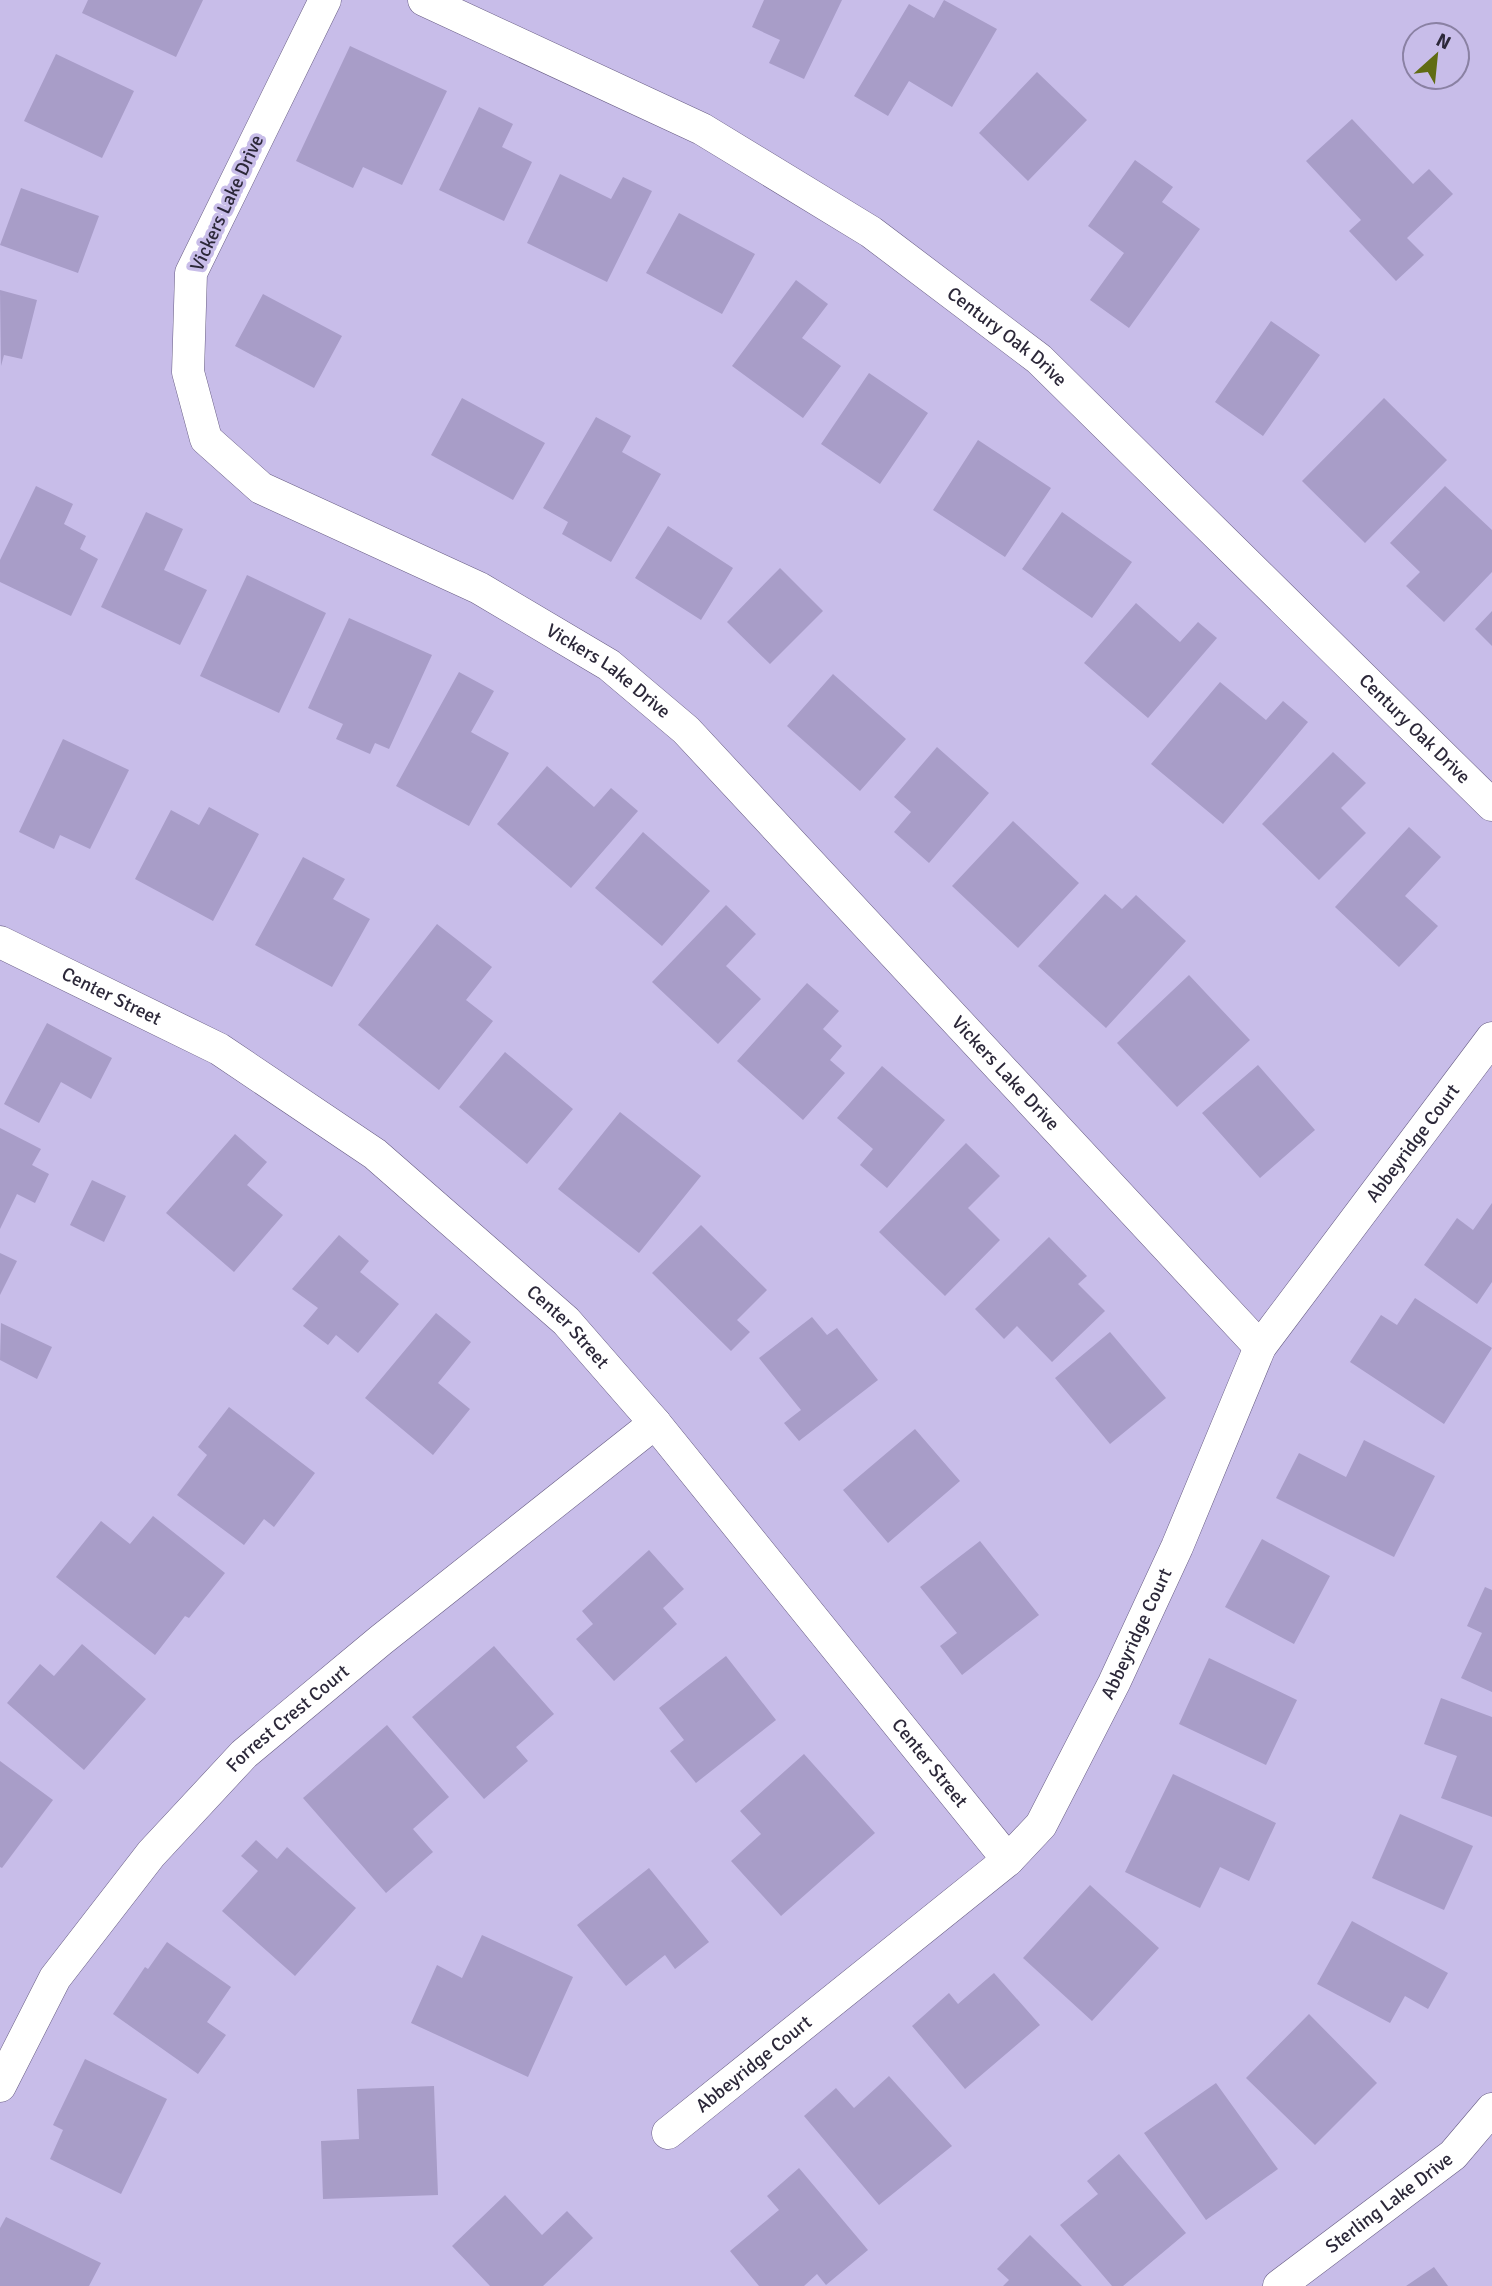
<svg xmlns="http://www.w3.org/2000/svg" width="1492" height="2286" font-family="Signika,sans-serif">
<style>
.building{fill:#a89dc8}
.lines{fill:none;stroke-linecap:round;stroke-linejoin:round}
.minor-casing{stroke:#675c83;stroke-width:33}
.minor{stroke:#fff;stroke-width:32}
.labels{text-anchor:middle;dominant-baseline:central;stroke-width:7;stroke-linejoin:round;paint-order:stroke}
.street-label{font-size:19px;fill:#2c2839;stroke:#c8bde9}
</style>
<rect width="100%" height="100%" fill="#c8bde9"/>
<path class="building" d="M88 0H203L176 57 82 13Z
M764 0H842L804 79 769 63 780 40 752 27Z
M944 0 997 29 952 107 909 81 888 116 854 96 909 4 934 18Z
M350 46 447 91 402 185 363 167 353 188 296 161Z
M56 54 134 91 102 158 24 121Z
M1037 72 1087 120 1028 181 979 133Z
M479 107 513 124 502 147 532 162 504 221 439 190Z
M1352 119 1413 184 1429 169 1453 194 1407 238 1424 255 1396 281 1349 231 1361 220 1306 161Z
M1135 160 1173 187 1162 202 1200 229 1129 328 1090 300 1124 253 1088 226Z
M560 174 611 199 623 177 652 191 607 282 527 243Z
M21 188 99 216 78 273 0 245Z
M679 213 755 254 722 314 646 273Z
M796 280 828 304 802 338 841 366 803 418 732 366Z
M0 290 37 300 22 359 4 355 1 366Z
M263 294 342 336 314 388 235 346Z
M1271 321 1320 355 1263 436 1215 402Z
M869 373 928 413 880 484 821 444Z
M462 398 545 443 513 500 431 455Z
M1384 398 1447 460 1365 543 1302 481Z
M596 417 631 436 622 452 661 474 611 562 562 534 568 522 543 508Z
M978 440 1051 488 1005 557 933 510Z
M36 486 73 504 64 524 86 536 80 549 98 559 71 616 0 582V560Z
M1445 486 1492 530V572L1444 622 1406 586 1420 572 1390 543Z
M146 512 183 529 164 570 207 590 180 645 101 607Z
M1062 512 1132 562 1092 618 1022 569Z
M668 526 733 568 701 620 635 578Z
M780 568 823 611 770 664 727 622Z
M247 575 326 613 279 713 200 676Z
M1136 603 1180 642 1198 622 1217 638 1148 718 1084 663Z
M1492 611V646L1475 629Z
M349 618 432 655 389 749 375 743 370 754 336 739 343 724 308 708Z
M459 672 494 691 471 732 509 753 469 826 396 786Z
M833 674 906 739 860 791 787 726Z
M1220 682 1266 720 1283 701 1308 722 1223 824 1151 764Z
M63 739 129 770 90 849 60 835 54 849 19 832Z
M937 747 989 793 929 863 894 832 911 812 894 797Z
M1333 752 1366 783 1341 808 1366 833 1319 880 1262 824Z
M547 766 594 807 611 788 638 811 571 888 497 824Z
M209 807 259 834 213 921 135 879 171 810 199 825Z
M1013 821 1079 883 1018 948 952 886Z
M1409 827 1441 857 1405 896 1438 926 1399 967 1335 907Z
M643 832 710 891 662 946 595 888Z
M303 857 345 879 333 899 370 919 332 987 255 945Z
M1105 894 1122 909 1136 895 1186 941 1106 1028 1038 966Z
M726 905 756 934 726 966 761 999 718 1044 652 982Z
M437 924 492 967 466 1000 493 1021 439 1090 358 1025Z
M1189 975 1250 1040 1177 1107 1117 1043Z
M807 983 839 1011 823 1029 842 1046 830 1060 845 1073 803 1120 737 1061Z
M47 1023 112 1058 91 1099 61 1082 39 1123 4 1104Z
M505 1052 573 1109 527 1164 459 1107Z
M1258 1065 1315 1130 1260 1178 1202 1113Z
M882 1066 945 1120 887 1188 860 1165 873 1149 837 1118Z
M620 1112 701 1176 639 1253 558 1189Z
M0 1128 41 1149 32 1165 49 1174 35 1203 17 1194 0 1229Z
M235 1134 267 1162 247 1185 283 1215 234 1272 166 1213Z
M966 1143 1000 1176 968 1208 1000 1240 945 1296 879 1232Z
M92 1180 126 1196 104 1242 70 1225Z
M1492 1203V1282L1477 1304 1424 1265 1457 1218 1473 1230Z
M701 1225 767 1290 737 1320 750 1332 731 1351 652 1273Z
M339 1235 369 1261 360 1272 399 1304 358 1353 336 1335 328 1345 303 1326 318 1308 292 1289Z
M1049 1237 1087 1276 1078 1284 1105 1311 1052 1362 1017 1326 1004 1339 975 1309Z
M0 1253 17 1261 0 1295Z
M1415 1298 1492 1348 1444 1424 1350 1362 1381 1315 1397 1325Z
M436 1313 471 1342 438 1383 470 1409 433 1455 365 1398Z
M812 1317 827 1335 837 1328 878 1380 799 1441 784 1423 801 1410 759 1358Z
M1 1323 52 1347 37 1379 0 1360Z
M1110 1332 1166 1398 1110 1444 1055 1378Z
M229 1407 315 1473 274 1527 264 1519 244 1545 177 1495 207 1455 198 1447Z
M915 1429 960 1481 888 1543 843 1490Z
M1364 1440 1435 1476 1394 1557 1276 1498 1299 1453 1346 1477Z
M153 1516 225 1573 189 1618 185 1616 155 1655 56 1577 101 1521 130 1544Z
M1262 1539 1330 1576 1294 1644 1225 1607Z
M980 1541 1039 1615 962 1675 940 1646 957 1633 920 1587Z
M649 1550 684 1589 663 1608 677 1624 614 1681 576 1639 593 1624 582 1611Z
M1485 1587 1492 1590V1692L1461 1678 1482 1633 1467 1626Z
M82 1644 146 1699 84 1770 7 1703 40 1664 54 1676Z
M494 1646 554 1714 516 1747 528 1761 484 1799 412 1717Z
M726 1656 776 1720 696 1783 670 1751 684 1740 659 1708Z
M1209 1658 1297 1700 1266 1765 1179 1724Z
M1441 1698 1492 1717V1817L1441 1798 1457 1756 1424 1744Z
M387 1725 449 1797 413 1829 433 1852 386 1893 303 1798Z
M804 1754 875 1833 781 1916 731 1861 761 1834 740 1811Z
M0 1761 53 1800 2 1868 0 1867Z
M1173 1774 1276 1823 1249 1881 1220 1867 1200 1908 1125 1872Z
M1400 1814 1473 1846 1444 1910 1372 1878Z
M256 1840 277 1859 287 1847 356 1908 295 1976 222 1911 258 1871 241 1856Z
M649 1868 709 1942 675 1969 665 1955 626 1986 577 1925Z
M1090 1885 1159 1948 1092 2021 1023 1958Z
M1352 1921 1448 1973 1428 2009 1405 1996 1390 2023 1317 1984Z
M482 1935 573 1977 528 2077 411 2023 437 1965 462 1978Z
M167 1942 231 1987 207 2022 226 2035 198 2074 113 2014 145 1967 148 1969Z
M994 1973 1040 2025 965 2089 912 2026 949 1993 958 2004Z
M1309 2014 1377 2083 1315 2145 1246 2078Z
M85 2059 167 2099 121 2194 50 2159 63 2130 53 2125Z
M889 2076 952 2146 879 2205 804 2116 836 2088 854 2108Z
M1216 2083 1278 2169 1206 2220 1144 2133Z
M434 2086 438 2195 323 2199 321 2141 359 2139 357 2089Z
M1119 2154 1186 2233 1123 2286H1112L1060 2225 1098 2194 1087 2181Z
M799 2168 868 2250 826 2285 817 2274 804 2286H759L730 2251 779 2210 767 2196Z
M505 2195 542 2235 567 2211 593 2238 543 2286H490L452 2246Z
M6 2217 101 2263 89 2286H0V2228Z
M1030 2235 1082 2286H1003L1009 2280 997 2269Z
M1434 2267 1448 2286H1406Z"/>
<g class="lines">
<g class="minor-casing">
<g id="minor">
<path id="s1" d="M325 0 191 273 188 372 206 439 261 488 479 588 609 665 686 730 1260 1347"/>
<path id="s2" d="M424 0 702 129 871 232 1039 359 1492 805"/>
<path id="s3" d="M0 942 219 1049 375 1154 566 1321 655 1423 1008 1860"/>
<path id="s4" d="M0 2086 55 1978 151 1854 244 1754 381 1640 655 1423"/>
<path id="s5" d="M668 2133 1008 1860 1041 1825 1114 1683 1177 1547 1260 1347 1492 1038"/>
<path id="s6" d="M1279 2286 1453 2155 1492 2109"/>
</g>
</g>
<use href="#minor" class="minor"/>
</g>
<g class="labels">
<g class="street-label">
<text transform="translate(227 203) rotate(-65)">Vickers Lake Drive</text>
<text stroke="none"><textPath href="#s2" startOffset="676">Century Oak Drive</textPath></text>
<text stroke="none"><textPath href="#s1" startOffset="940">Vickers Lake Drive</textPath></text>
<text stroke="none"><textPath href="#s2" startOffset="1242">Century Oak Drive</textPath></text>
<text stroke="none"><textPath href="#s3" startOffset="124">Center Street</textPath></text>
<text stroke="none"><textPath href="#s1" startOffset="1507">Vickers Lake Drive</textPath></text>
<text stroke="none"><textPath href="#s5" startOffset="1265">Abbeyridge Court</textPath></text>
<text stroke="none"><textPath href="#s3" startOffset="691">Center Street</textPath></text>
<text stroke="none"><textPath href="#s5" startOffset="698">Abbeyridge Court</textPath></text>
<text stroke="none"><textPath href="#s4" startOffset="471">Forrest Crest Court</textPath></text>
<text stroke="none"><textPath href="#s3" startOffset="1258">Center Street</textPath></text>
<text stroke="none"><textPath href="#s5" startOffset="110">Abbeyridge Court</textPath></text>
<text stroke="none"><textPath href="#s6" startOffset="138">Sterling Lake Drive</textPath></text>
</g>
</g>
<g transform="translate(1436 56) rotate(27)"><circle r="33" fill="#c8bde9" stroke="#8a81a3" stroke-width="2"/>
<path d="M0-5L12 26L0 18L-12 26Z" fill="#606c13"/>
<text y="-10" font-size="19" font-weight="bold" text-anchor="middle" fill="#2c2839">N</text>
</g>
</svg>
